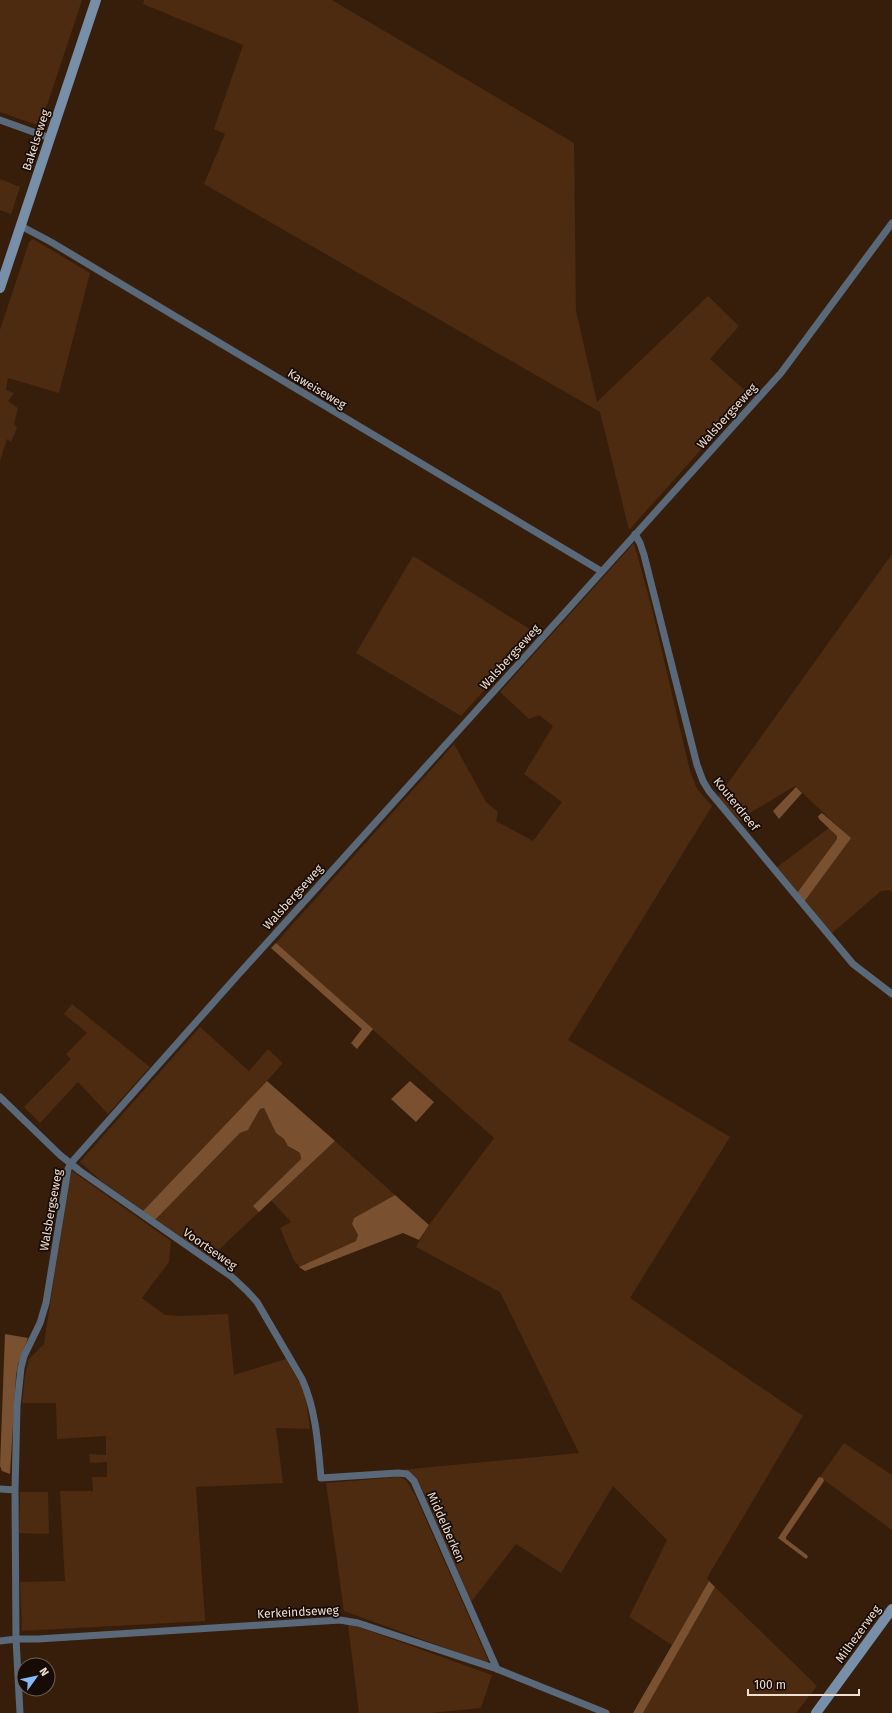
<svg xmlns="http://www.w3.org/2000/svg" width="892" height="1713" font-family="'Fira Sans',sans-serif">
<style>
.green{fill:#4c2b10}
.forest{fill:#795030}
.water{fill:#7a5031}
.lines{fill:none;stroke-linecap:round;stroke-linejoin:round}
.street{stroke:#5a697a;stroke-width:7}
.secondary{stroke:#788faa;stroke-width:10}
.labels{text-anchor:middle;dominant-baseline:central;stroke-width:3.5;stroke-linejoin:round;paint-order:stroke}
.street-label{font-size:12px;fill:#f0dfd3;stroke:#160b05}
</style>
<rect width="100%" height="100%" fill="#371e0b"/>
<path class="green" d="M0 0H82L40 126 0 112Z
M144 0H332L574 143 576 311 597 402 708 296 739 326 710 359 750 395 629 530 600 412 204 184 225 134 214 129 243 45 143 4Z
M0 179 20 187 11 214 0 210Z
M33 239 90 273 59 393 8 378 6 390 14 393 8 401 18 408 14 424 17 428 11 442 7 439 0 461V330L29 242Z
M634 543 652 609 690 771 697 789 712 806 568 1040 730 1137 630 1298 803 1416 707 1578 709 1581 672 1645 629 1617 667 1540 613 1486 561 1573 516 1544 471 1602 423 1491 414 1477 401 1470 579 1453 500 1292 416 1247 429 1225 494 1138 276 943 454 744 486 802 498 812 496 821 533 841 562 802 524 774 553 726 539 715 529 719 500 692Z
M892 554V893L890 890 881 891 831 934 804 902 850 838 795 786 753 811 738 822 718 797Z
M413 556 536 633 461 716 356 653Z
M829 828 837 836V839L797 893 776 868Z
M72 1004 150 1067 108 1114 78 1082 40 1123 24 1107 71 1059 66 1054 87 1033 64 1014Z
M200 1027 249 1071 268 1049 283 1063 267 1081 143 1211 100 1180 80 1162Z
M264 1108 281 1137C289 1141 288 1149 300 1153L301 1159 254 1206 259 1212 210 1258 155 1220 240 1133 248 1130 260 1109Z
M335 1141 395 1195 354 1218 352 1224 358 1235 356 1241 299 1267 298 1264 295 1263 280 1228 291 1222 271 1200Z
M72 1171 171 1241 169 1262 142 1298 165 1315 181 1316 228 1314 234 1375 286 1359 303 1389 306 1400 310 1429 276 1428 283 1483 196 1487 205 1621 22 1631 20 1582 65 1581 60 1491H93L92 1477H107V1462L90 1463 89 1454 106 1455V1436L57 1439 56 1403H22L25 1376 29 1359 44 1344 68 1185Z
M844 1443 892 1475V1530L820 1477Z
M399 1477 406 1480 415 1495 488 1660 487 1663 344 1611 326 1483Z
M20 1492H48L49 1534 19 1533Z
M715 1587 817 1686 796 1713H643Z
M350 1624 492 1675 481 1708 430 1713H359L348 1625Z"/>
<path class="forest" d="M796 787 802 793 779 819 773 811Z
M822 813 851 838 804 902 797 893 837 839V836L819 819 818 816Z
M276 943 373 1029 357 1049 351 1043 362 1029 271 948Z
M267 1081 335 1141 259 1212 253 1206 301 1159 300 1153 288 1146 284 1139 276 1133 264 1108 260 1109 248 1130 240 1133 155 1220 143 1211Z
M395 1195 429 1225 419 1240 403 1233 305 1271 299 1267 356 1241 358 1235 352 1224 354 1218Z
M5 1334 28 1338 18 1364 16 1376 10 1474 2 1471 0 1466Z
M819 1477 823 1478 824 1481 786 1537V1539L807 1555 808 1557 806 1559 778 1538Z
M709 1581 715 1587 643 1713H633Z"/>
<path class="water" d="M410 1081 434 1102 416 1122 391 1099Z"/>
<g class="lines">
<path class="street" d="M0 120 50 138
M21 226 51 242 601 571
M635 534 640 543 644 555 697 765 703 781 709 791 853 964 892 994
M0 1097 60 1155 80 1171 232 1277 247 1291 257 1302 302 1379C316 1410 318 1444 321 1478L398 1473 407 1474 414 1481 497 1669
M0 1489 15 1490
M0 1641 16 1639H38L340 1620 358 1623 497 1669 606 1713
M20 1713 16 1639 15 1490 17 1406 21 1368 24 1356 40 1323 46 1303 68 1169 71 1163 237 976 781 373 892 223"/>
<path class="secondary" d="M0 288 96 0
M816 1713 892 1609"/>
</g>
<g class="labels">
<g class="street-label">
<text transform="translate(36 140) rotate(-72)">Bakelseweg</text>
<text transform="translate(317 389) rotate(31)">Kaweiseweg</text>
<text transform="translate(727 416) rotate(-48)">Walsbergseweg</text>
<text transform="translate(510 657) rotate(-48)">Walsbergseweg</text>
<text transform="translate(736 804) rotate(51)">Kouterdreef</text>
<text transform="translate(293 897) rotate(-48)">Walsbergseweg</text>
<text transform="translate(51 1210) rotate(-80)">Walsbergseweg</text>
<text transform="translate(210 1249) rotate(35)">Voortseweg</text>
<text transform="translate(446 1527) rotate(66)">Middelberken</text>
<text transform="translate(298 1612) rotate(-3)">Kerkeindseweg</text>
<text transform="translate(858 1634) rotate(-54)">Milhezerweg</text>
</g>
</g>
<g transform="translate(36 1677) rotate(57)"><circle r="19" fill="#160b05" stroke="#6d6057"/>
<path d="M0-3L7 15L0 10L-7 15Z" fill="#84bcfb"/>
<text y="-6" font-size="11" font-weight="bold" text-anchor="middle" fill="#f0dfd3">N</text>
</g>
<path d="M748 1689v6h111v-6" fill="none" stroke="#f0dfd3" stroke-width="2"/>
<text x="754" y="1689" font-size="12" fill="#f0dfd3" stroke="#160b05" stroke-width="3" paint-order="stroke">100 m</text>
</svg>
